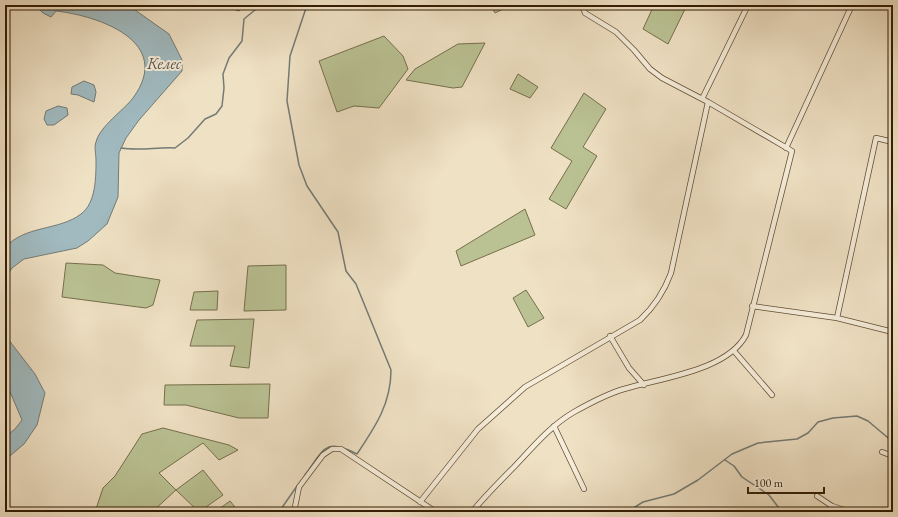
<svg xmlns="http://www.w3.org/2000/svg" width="898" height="517" viewBox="0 0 898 517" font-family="'EB Garamond',serif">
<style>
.green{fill:#bac294;stroke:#766f4c}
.water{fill:#a0bac0;stroke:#747b75}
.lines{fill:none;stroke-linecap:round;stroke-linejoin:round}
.stream{stroke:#747b75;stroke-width:1.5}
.street-casing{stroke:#614d35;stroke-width:6}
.street{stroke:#f5ecd9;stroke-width:4.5}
.labels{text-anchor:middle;stroke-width:4;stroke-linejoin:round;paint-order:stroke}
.water-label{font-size:16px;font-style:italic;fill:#585346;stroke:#f5ecd9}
</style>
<rect width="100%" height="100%" fill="#efe1c4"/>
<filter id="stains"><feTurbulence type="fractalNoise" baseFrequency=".005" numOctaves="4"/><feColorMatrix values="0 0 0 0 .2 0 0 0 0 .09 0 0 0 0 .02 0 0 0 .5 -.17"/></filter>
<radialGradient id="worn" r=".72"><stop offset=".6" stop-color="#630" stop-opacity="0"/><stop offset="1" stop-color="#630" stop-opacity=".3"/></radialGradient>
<!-- green -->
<path class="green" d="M220,5H244L239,11Z
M491,5H506L503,9L495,13Z
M654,5H687L668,44L643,29Z
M384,36L403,56L408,69L379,108L354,106L337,112L319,61Z
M485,43L462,87L453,88L406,80L415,69L458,44Z
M518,74L538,87L530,98L510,89Z
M584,93L606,109L583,147L597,156L566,209L549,199L572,161L551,148Z
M525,209L535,235L461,266L456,251Z
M66,263L103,265L115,273L160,280L153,305L146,308L62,297Z
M286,265V310L244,311L248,266Z
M526,290L544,318L528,327L513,298Z
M218,291L217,310H190L194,292Z
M254,319L249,368L230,366L235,346H190L197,320Z
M270,384L268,418H239L186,405H164L165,385Z
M163,428L229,445L238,450L219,460L203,443L159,473L176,490L203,470L223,495L199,512L176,490L152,512H95L103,488L115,476L142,434Z
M230,501L239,512H215Z"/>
<!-- water -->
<path class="water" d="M35,5H128L169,34L182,60V71L139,120L126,138L119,153L118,197L107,224L88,241L77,248L24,259L12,268L5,279V248C24,225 59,231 81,214C96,203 96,177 96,160C96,155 94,147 96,142C100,126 123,111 133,98C174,42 100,16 56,11L51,17L43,13Z
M84,81L94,85L96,92L94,102L78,95L71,94L72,87Z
M58,106L67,108L68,115L54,125H47L44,119L46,111Z
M5,332L8,339L35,374L45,393L37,425L24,444L5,460V437L15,429L22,420L5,380Z"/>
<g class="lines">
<!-- stream -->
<path class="stream" d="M273,5H280
M121,148C140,151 157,147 175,148L188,138L205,119L216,114L222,106L224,88L223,74L229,58L242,41L244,19L261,5
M725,460L734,466L742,477L769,495L782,512
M305,475C324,449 325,437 357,454C375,427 391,404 391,370L356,284L346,271L338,232L307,186L299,165L287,101L290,56L307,5
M281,512V509L297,486
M627,512L643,502L674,494L698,480L732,454L758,443L797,439L808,433L818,422L833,418L857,416L868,421L893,442"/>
<defs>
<path id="street" d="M702,99L748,5
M786,148L852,5
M752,306L837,318L893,332
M837,318L876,138L893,142
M610,336L629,368L644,385
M734,351L772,395
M554,426L584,489
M882,452L893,456
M817,496L832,506L850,512
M420,502L478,429L525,387L640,320C655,306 664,292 671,273L708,102
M709,510L711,512
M294,512L299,487L323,455L332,449H341L436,512
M472,512C485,496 499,482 514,467C533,447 550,426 574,412C590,403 607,394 624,389C660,378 727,371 746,335L792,151L708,102L662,78L650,69L634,50L616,32L585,13L582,5"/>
</defs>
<!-- street casing -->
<use href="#street" class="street-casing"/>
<!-- street -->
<use href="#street" class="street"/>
</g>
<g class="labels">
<!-- water labels -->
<g class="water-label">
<text x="164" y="69">Келес</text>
</g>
</g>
<!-- margin -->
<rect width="898" height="517" fill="none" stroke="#efe1c4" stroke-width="20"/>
<rect x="6" y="6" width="886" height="505" fill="none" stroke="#321c05" stroke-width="2"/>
<rect x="10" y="10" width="878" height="497" fill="none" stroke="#321c05"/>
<!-- scale -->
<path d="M748 487v6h76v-6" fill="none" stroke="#321c05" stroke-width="2"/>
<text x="754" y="487" font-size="12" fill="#321c05" stroke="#f5ecd9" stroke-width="3" paint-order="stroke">100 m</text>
<rect width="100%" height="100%" filter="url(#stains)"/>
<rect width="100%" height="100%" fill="url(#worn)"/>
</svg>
